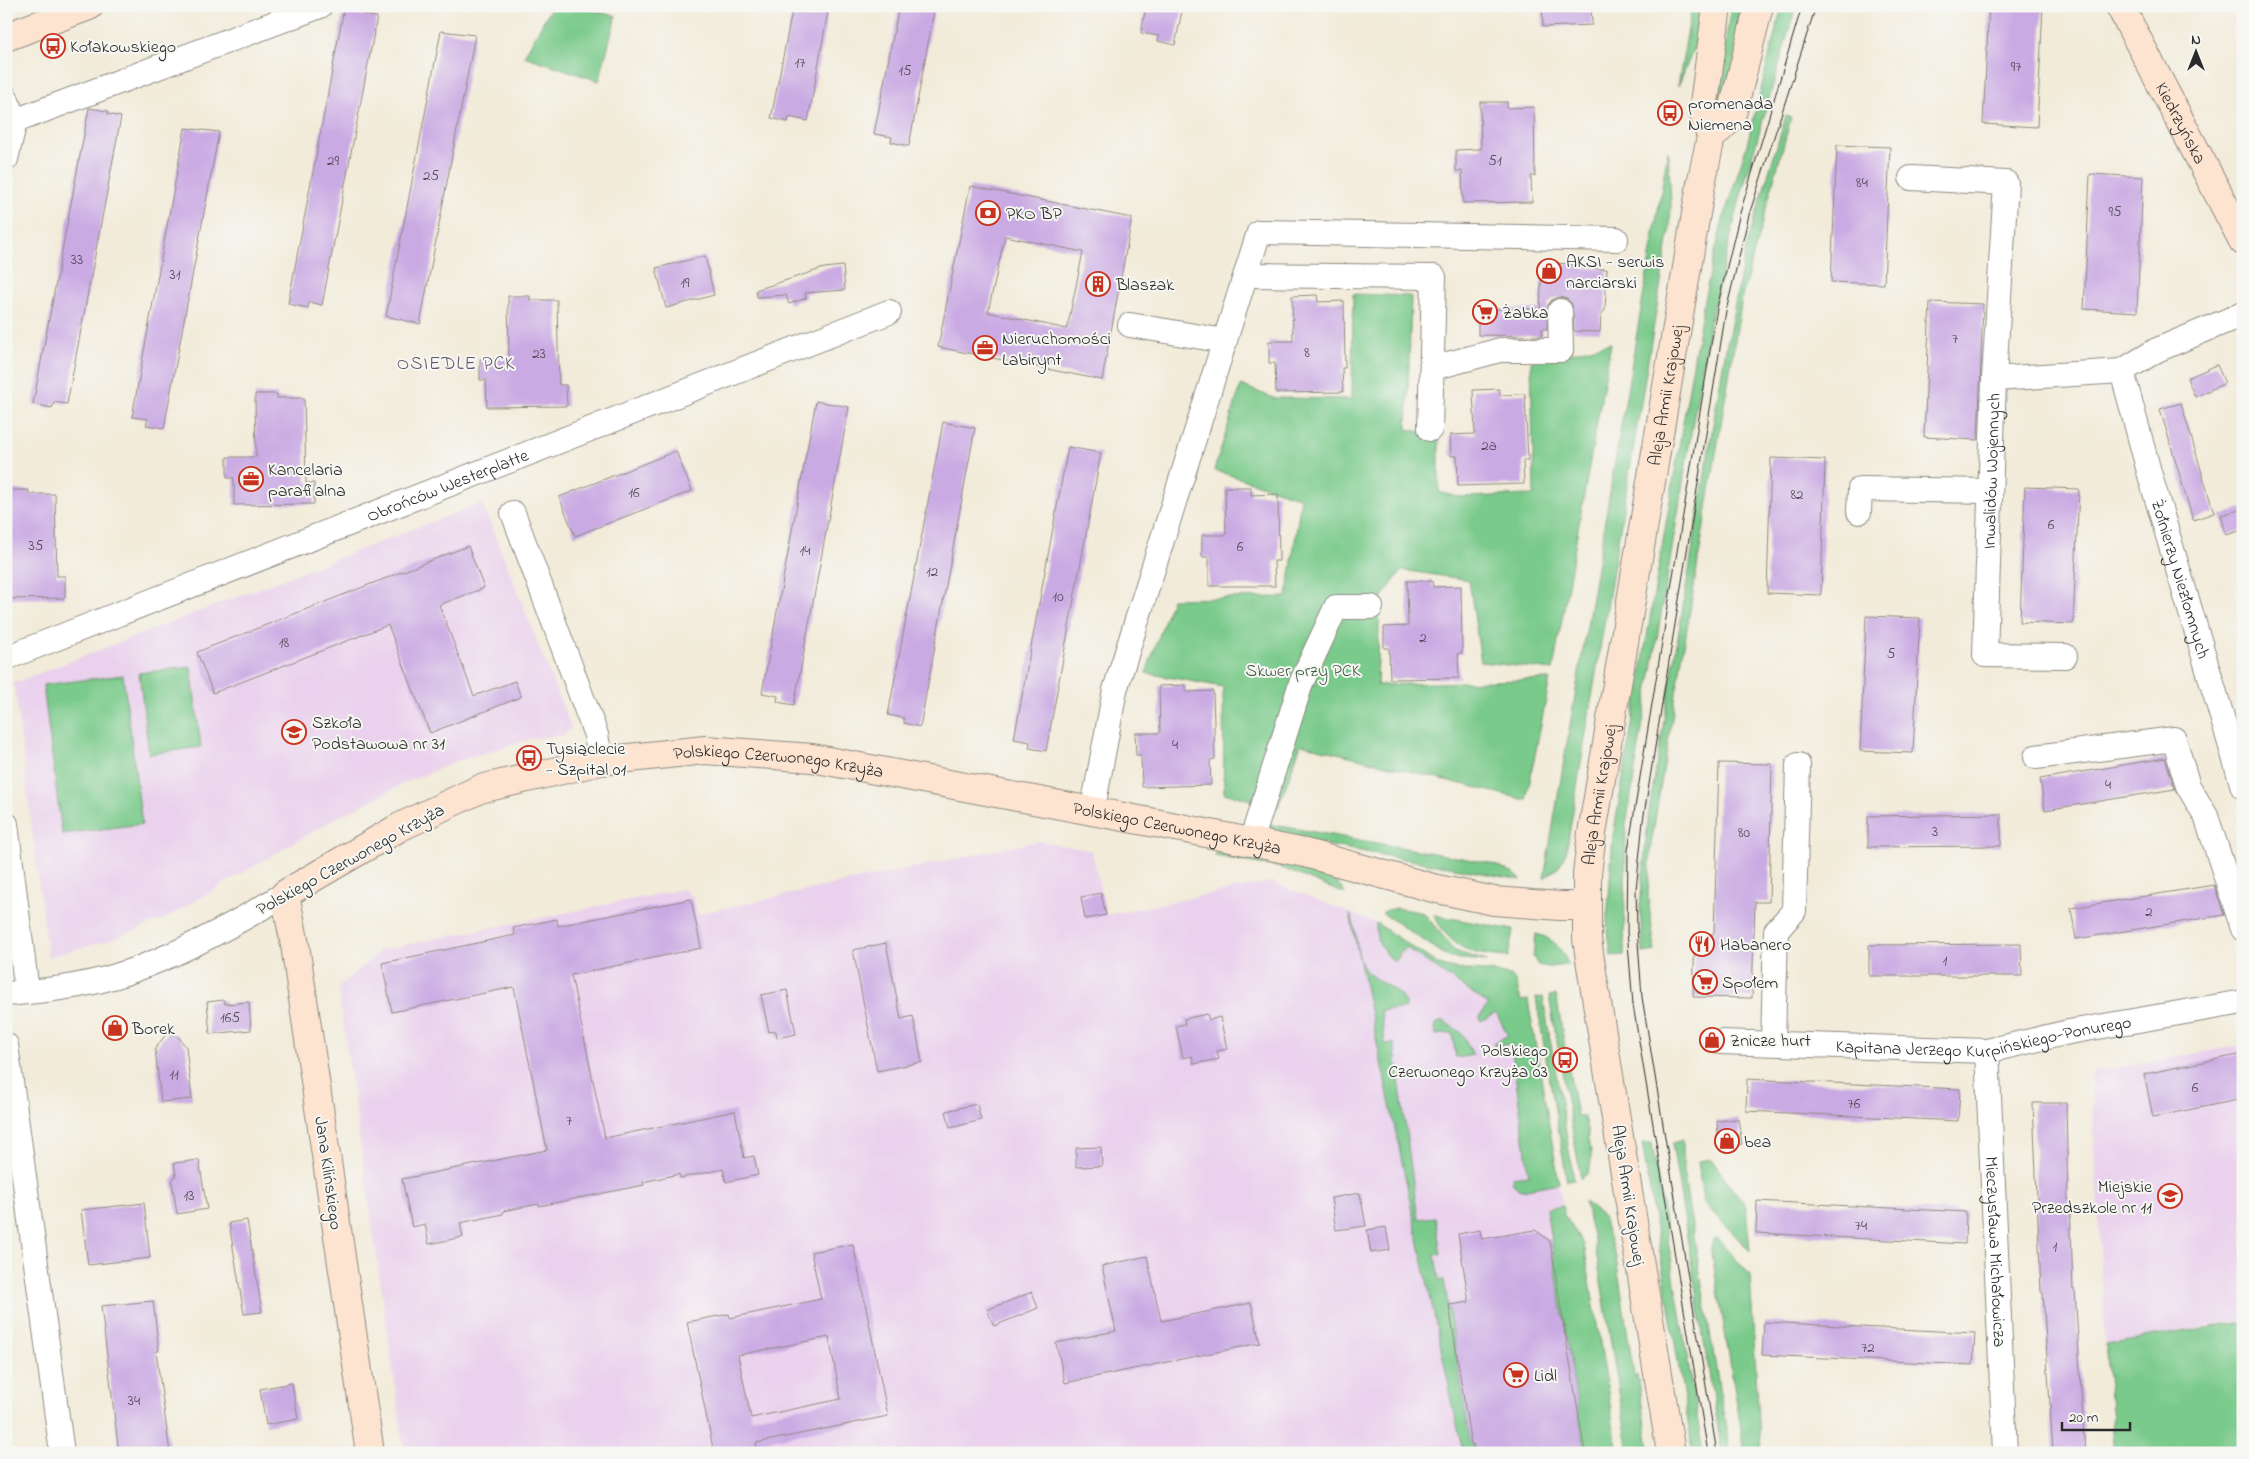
<svg xmlns="http://www.w3.org/2000/svg" width="2249" height="1459" viewBox="0 0 2249 1459" font-family="'Indie Flower',sans-serif">
<style>
.built{fill:#ead1ed}
.green{fill:#7aca8b;stroke:#527a5b}
.building{fill:#caaae3;fill-rule:evenodd}
.lines{fill:none;stroke-linecap:round;stroke-linejoin:round}
.street-casing{stroke:#8e8b82;stroke-width:26}
.secondary-casing{stroke:#8e8b82;stroke-width:30}
.street{stroke:#fff;stroke-width:24}
.secondary{stroke:#fde4d1;stroke-width:28}
.tram{stroke:#2b2b2b;stroke-width:1}
.labels{text-anchor:middle;stroke-width:4;stroke-linejoin:round;paint-order:stroke}
.number-label{font-size:15px;fill:#534b59}
.poi-label{font-size:18px;fill:#2b2b2b;stroke:#f6f6f2;text-anchor:start}
.street-label{font-size:18px;fill:#2b2b2b;stroke:#f6f6f2}
.park-label{font-size:18px;fill:#435b48;stroke:#f6f6f2}
.neighbourhood-label{font-size:19px;letter-spacing:1px;fill:#63576b;stroke:#f6f6f2}
</style>
<rect width="100%" height="100%" fill="#f6f6f2"/>
<filter id="ink" filterUnits="userSpaceOnUse"><feTurbulence type="fractalNoise" baseFrequency=".02" numOctaves="2"/><feDisplacementMap in="SourceGraphic" scale="10" xChannelSelector="R" yChannelSelector="G"/><feConvolveMatrix kernelMatrix="1 2 1 2 8 2 1 2 1" color-interpolation-filters="sRGB"/></filter>
<filter id="wash" filterUnits="userSpaceOnUse"><feTurbulence type="fractalNoise" baseFrequency=".0096" numOctaves="4" result="noise"/><feDisplacementMap in="SourceGraphic" scale="20" xChannelSelector="R" yChannelSelector="G"/><feGaussianBlur stdDeviation="1.12" result="paint"/><feColorMatrix in="noise" values="0 0 0 0 0 0 0 0 0 0 0 0 0 0 0 0 0 1.4 0 .05"/><feComposite in="paint" operator="in"/></filter>
<g filter="url(#wash)">
<rect width="100%" height="100%" fill="#f2ebd9"/>
<!-- built -->
<path class="built" d="M481,503L497,540L571,728L563,735L533,738L457,761L405,783L336,818L164,919L110,940L48,957L14,683Z
M1039,841L1092,851L1106,915L1271,882L1376,923L1439,965L1449,969L1503,973L1515,980L1521,1001L1528,1000L1564,1215L1578,1237L1587,1453H405L338,988L381,950L683,889L692,896L697,914Z
M2243,1045V1320L2105,1344L2091,1072Z"/>
<!-- green -->
<path class="green" d="M552,6H572L616,16L599,81L524,56Z
M1692,6H1706L1695,46L1678,86Z
M1731,6H1748L1722,116L1714,115Z
M1782,6H1796L1741,195L1710,320L1626,825L1624,955L1611,956L1607,922L1613,837L1704,299L1722,223L1746,148Z
M1786,116L1791,118L1743,292L1651,844L1648,897L1655,951L1643,953L1640,907L1648,817L1724,359L1746,248Z
M1668,151L1671,204L1670,228L1566,853L1558,868L1544,878Z
M1353,294L1411,296L1407,429L1439,436V492L1458,497L1534,495L1531,362L1611,343L1553,670L1481,662L1469,580L1402,570L1380,600L1377,685L1550,679L1526,800L1301,744L1278,807L1224,793L1223,687L1146,673L1172,599L1287,597L1301,498L1214,470L1241,385L1273,398L1352,399Z
M191,667L201,747L149,754L139,673Z
M123,675L142,824L62,834L43,685Z
M1269,824L1490,863L1514,873L1521,880L1277,836L1273,833Z
M1217,849C1248,854 1331,862 1345,894L1282,868L1215,856Z
M1397,908L1424,913L1455,951L1486,961L1450,958L1382,913L1387,910Z
M1350,914C1359,930 1353,958 1367,972C1380,985 1403,989 1406,1008L1381,1011L1385,1044L1394,1043L1418,1219L1435,1217L1441,1254L1435,1255L1439,1280H1444L1471,1444H1473L1474,1453H1463Z
M1434,915L1513,930L1508,957C1471,955 1451,949 1434,915Z
M1376,923L1439,965C1460,974 1501,966 1515,980L1521,1001L1528,1000L1559,1183L1521,1190L1513,1184L1512,1177L1529,1175L1511,1044L1494,1046L1493,1043L1508,1035L1496,1013L1481,1021L1479,1018L1488,1004L1405,947L1395,962C1381,951 1375,941 1376,923Z
M1536,934C1554,938 1562,949 1568,965L1549,967L1538,965L1533,957Z
M1556,995L1565,1047L1558,1048L1549,996Z
M1543,997L1574,1180L1567,1181L1536,998Z
M1443,1021L1462,1033L1473,1055L1456,1058L1452,1033L1436,1035L1435,1027L1437,1023Z
M1569,1070L1577,1116H1584C1587,1134 1600,1168 1581,1179L1562,1071Z
M1683,1140V1171L1730,1453H1722L1672,1143Z
M1642,1143H1652L1703,1453H1693Z
M1711,1159L1746,1206L1750,1251L1703,1202L1698,1161Z
M1584,1201L1602,1216L1616,1257L1634,1376L1635,1377L1637,1375L1650,1453H1629L1594,1239Z
M1563,1206L1564,1215L1584,1245L1618,1453H1585L1546,1209Z
M1717,1238L1750,1275L1761,1453H1745L1711,1248L1713,1239Z
M2243,1322V1453H2115L2105,1344Z"/>
<g id="blocks">
<!-- building -->
<path class="building" d="M793,6H829L808,121L789,117L788,122L771,118Z
M899,6H935L909,146L891,142L892,137L874,134Z
M1146,6H1183L1175,45L1158,41L1159,36L1141,33Z
M1542,6H1591L1592,25L1543,27Z
M1989,6H2043L2037,127L1983,124Z
M344,8L364,12L363,15L377,17L322,305L309,302L308,308L288,304Z
M441,31L475,35L420,324L386,316Z
M1480,102H1507V108L1534,107L1535,176H1531L1532,202L1463,203L1462,171H1456V150L1481,149Z
M89,108L108,111V114L121,117L67,404L54,402L52,408L33,404Z
M185,128L219,132L164,428L146,425L148,419L132,417Z
M1837,145L1890,147L1884,284L1831,282Z
M2090,174L2143,177L2137,312L2084,309Z
M970,186L1132,218L1102,380L938,347ZM1005,236L1083,252L1067,329L988,312Z
M705,256L714,295L666,308L656,268Z
M1542,263L1581,264V268L1607,269L1605,310L1601,315L1600,332L1574,331L1572,304L1567,299L1559,297L1552,300L1548,305L1547,329H1542V336L1478,335V309H1540Z
M843,266L845,290L805,293L806,298L789,304L786,295L757,297L756,290L824,268Z
M1317,295L1318,302L1344,301L1345,368H1342L1343,392L1276,393L1275,363H1269V341H1293L1292,296Z
M508,296H530V300H557L559,385H566L567,406L487,407L486,380H480V359H509Z
M1930,302L1983,304L1978,440L1924,437Z
M2217,365L2225,383L2195,397L2187,378Z
M1499,389L1500,395L1525,394L1528,460H1523L1524,484L1458,486L1457,456H1451L1450,435L1475,434L1473,390Z
M255,394H277V398H304L306,483H314V504L234,505V478H227V457H256Z
M816,401L849,407L794,705L777,702L778,696L762,693Z
M2181,403L2214,513L2193,520L2160,409Z
M943,422L975,428L920,727L904,723V718L888,715Z
M1068,447L1101,453L1046,751L1029,748L1030,742L1014,739Z
M676,451L692,491L575,536L559,497Z
M1771,458L1825,460L1821,595L1767,593Z
M1225,487H1251V495L1278,494L1279,561H1274L1275,586H1209V557H1202V535H1226Z
M2025,487L2079,489L2073,624L2020,622Z
M6,490H29V494H55L57,576H65V598L6,599Z
M2243,509V530L2226,535L2221,515Z
M468,546L484,588L439,605L474,696L515,681L521,697L430,733L388,625L213,693L197,652Z
M1407,581H1432L1433,587L1461,586L1462,653H1458L1459,678L1390,679L1389,648H1384V627L1408,626Z
M1866,616L1920,618L1913,753L1860,751Z
M1186,685V692L1213,691L1215,759L1210,760L1211,785L1142,787L1141,755H1136L1135,733H1160L1159,686Z
M2165,758L2175,789L2045,810L2040,779Z
M1719,763L1772,764L1769,902H1755L1752,998L1693,997L1695,934H1714Z
M2001,814V846L1868,847V816Z
M2214,885L2224,915L2076,939L2071,908Z
M1101,893L1106,915L1085,919L1081,897Z
M691,899L701,948L571,975L605,1138L735,1111L744,1158L754,1156L758,1175L726,1182L723,1169L680,1178L679,1174L643,1182L644,1185L539,1206V1204L503,1211V1214L460,1223L463,1237L429,1244L425,1224L412,1227L402,1179L547,1150L514,987L392,1012L382,963L515,935L513,928L557,919L558,926Z
M886,943L901,1019L913,1016L922,1062L877,1071L853,950Z
M2021,944L2022,976H1869V945Z
M787,990L796,1034L777,1038L776,1031L769,1032L761,995Z
M224,1000L225,1004L249,1002L251,1030L210,1034L207,1002Z
M1207,1014L1209,1020L1220,1017L1227,1049L1217,1051L1219,1059L1194,1064L1192,1056L1183,1058L1176,1026L1185,1024L1184,1019Z
M167,1033L177,1035L186,1047L192,1099L161,1102L155,1049Z
M2243,1054V1099L2153,1117L2144,1074Z
M1747,1079L1960,1089L1958,1121L1746,1111Z
M2033,1103H2066L2068,1200H2070L2073,1290H2075L2085,1453H2053L2043,1293L2041,1292Z
M977,1104L981,1120L950,1128L946,1111Z
M1738,1119L1742,1144L1719,1148L1717,1121Z
M1101,1147L1102,1166L1076,1167V1148Z
M199,1160L207,1209L177,1214L172,1181L176,1175L174,1163Z
M1360,1193L1366,1226L1336,1230L1331,1198Z
M1757,1201L1966,1212L1965,1244L1756,1233Z
M144,1203L150,1258L88,1265L81,1210Z
M247,1220L262,1312L244,1314L229,1223Z
M1386,1227L1390,1250L1371,1253L1367,1230Z
M1480,1230L1482,1239L1535,1230L1550,1241L1585,1453H1474L1473,1444L1471,1445L1449,1305L1469,1302L1458,1234Z
M853,1244L888,1416L756,1443L758,1453H714L687,1322L729,1314L730,1318L821,1299L811,1252ZM829,1337L841,1399L751,1418L738,1355Z
M1147,1256L1161,1321L1251,1303L1260,1343L1065,1383L1056,1343L1116,1331L1102,1266Z
M1032,1292L1038,1308L994,1326L987,1310Z
M153,1301L159,1351H156L170,1453H119L101,1306Z
M1764,1322L1975,1333L1973,1365L1762,1355Z
M292,1383L298,1419L266,1425L260,1389Z"/>
</g>
</g>
<g filter="url(#ink)">
<use href="#blocks" fill-opacity="0" stroke="#8e8b82" stroke-width="1"/>
<g class="lines">
<defs>
<g id="street">
<path d="M6,98L15,121L320,6"/>
<path d="M6,159L15,121"/>
<path d="M1911,178L2006,183L1994,379"/>
<path d="M1246,275L1434,277L1430,429"/>
<path d="M1130,325L1225,341"/>
<path d="M1433,368L1500,350H1561L1560,311"/>
<path id="s1" d="M2122,371L2151,479L2243,787"/>
<path d="M1859,512L1860,489L1990,491"/>
<path d="M513,513L596,735L601,761"/>
<path id="s2" d="M2065,656L1985,655L1994,379L2122,371L2157,350L2243,314"/>
<path id="s3" d="M6,658L889,312"/>
<path d="M2036,757L2174,739L2188,786L2206,816L2243,929"/>
<path d="M1092,813L1115,690L1259,232L1616,239"/>
<path d="M6,824L27,992"/>
<path d="M1251,842L1301,683L1336,607H1371"/>
<path d="M6,994C43,991 80,987 116,976C174,958 233,925 285,894"/>
<path id="s4" d="M1721,1042L1987,1051L2069,1032L2243,1002"/>
<path d="M1773,1043L1776,931L1794,911L1798,765"/>
<path d="M6,1045L62,1453"/>
<path id="s5" d="M1987,1051L2005,1453"/>
</g>
<g id="secondary">
<path id="s6" d="M2120,6L2243,241"/>
<path d="M6,37L89,6"/>
<path d="M1711,137L1731,118L1759,6"/>
<path id="s7" d="M370,1453L295,945L285,894L400,827L480,789L601,761L705,750L812,758L1171,826L1305,853L1433,888L1494,901L1560,906H1587"/>
<path id="s8" d="M1671,1453L1591,966L1587,939V874L1592,833L1701,184L1711,137L1703,111L1717,6"/>
</g>
</defs>
<!-- street casing -->
<use href="#street" class="street-casing"/>
<!-- secondary casing -->
<use href="#secondary" class="secondary-casing"/>
<!-- street -->
<use href="#street" class="street"/>
<!-- secondary -->
<use href="#secondary" class="secondary"/>
<!-- tram -->
<path class="tram" d="M1708,1453L1633,1005L1627,931L1628,850L1717,308L1740,213L1802,6
M1717,1453L1642,997L1637,928L1636,890L1643,821L1726,311L1749,215L1816,6"/>
</g>
</g>
<!-- icons -->
<defs>
<symbol id="bus-ring" viewBox="-11 -11 22 22"><circle r="9.5" fill="#f6f6f2" stroke="#c8321e" stroke-width="1.5"/><path d="M-5-6H5V4H4V6H2V4H-2V6H-4V4H-5ZM-3.5-4V0h7V-4ZM-3.5 1.2v1.5H-2V1.2ZM2 1.2v1.5H3.5V1.2Z" fill="#c8321e"/></symbol>
<symbol id="bank-ring" viewBox="-11 -11 22 22"><circle r="9.5" fill="#f6f6f2" stroke="#c8321e" stroke-width="1.5"/><path d="M-6-4H6V4H-6ZM0-2.3a2.3 2.3 0 1 0 0 4.6a2.3 2.3 0 1 0 0-4.6Z" fill="#c8321e"/></symbol>
<symbol id="shop-ring" viewBox="-11 -11 22 22"><circle r="9.5" fill="#f6f6f2" stroke="#c8321e" stroke-width="1.5"/><path d="M-5-2.5h2.3a2.7 3.5 0 0 1 5.4 0H5L5.5 6h-11ZM-1.5-2.5h3a1.5 2.3 0 0 0-3 0Z" fill="#c8321e"/></symbol>
<symbol id="building-ring" viewBox="-11 -11 22 22"><circle r="9.5" fill="#f6f6f2" stroke="#c8321e" stroke-width="1.5"/><path d="M-4-6H4V6H1V3H-1V6H-4ZM-2.5-4.3h1.7v1.8h-1.7ZM.8-4.3h1.7v1.8H.8ZM-2.5-1h1.7V.8h-1.7ZM.8-1h1.7V.8H.8Z" fill="#c8321e"/></symbol>
<symbol id="supermarket-ring" viewBox="-11 -11 22 22"><circle r="9.5" fill="#f6f6f2" stroke="#c8321e" stroke-width="1.5"/><path d="M-6-5.5h2.5l.6 2H6L4.5 2H-2.5L-4.4-4H-6ZM-1.5 3.2a1.3 1.3 0 1 0 .1 0ZM3 3.2a1.3 1.3 0 1 0 .1 0Z" fill="#c8321e"/></symbol>
<symbol id="office-ring" viewBox="-11 -11 22 22"><circle r="9.5" fill="#f6f6f2" stroke="#c8321e" stroke-width="1.5"/><path d="M-6-3h4V-5.5h4V-3h4V5H-6ZM-1-4.5V-3h2v-1.5ZM-6 0V1H6V0Z" fill="#c8321e"/></symbol>
<symbol id="school-ring" viewBox="-11 -11 22 22"><circle r="9.5" fill="#f6f6f2" stroke="#c8321e" stroke-width="1.5"/><path d="M0-5L7-2L0 1L-7-2ZM-4 1L0 2.5L4 1V4Q0 6-4 4Z" fill="#c8321e"/></symbol>
<symbol id="restaurant-ring" viewBox="-11 -11 22 22"><circle r="9.5" fill="#f6f6f2" stroke="#c8321e" stroke-width="1.5"/><path d="M-5-6h1v4h1v-4h1v4h1v-4h1v5L-1.5 .5V6h-2V.5L-5-1ZM5-6V6H3V1.5H1.5Q1.5-4 5-6Z" fill="#c8321e"/></symbol>
</defs>
<g fill-rule="evenodd">
<use href="#bus-ring" x="39" y="32" width="28" height="28"/>
<use href="#bus-ring" x="1656" y="99" width="28" height="28"/>
<use href="#bank-ring" x="974" y="199" width="28" height="28"/>
<use href="#shop-ring" x="1535" y="257" width="28" height="28"/>
<use href="#building-ring" x="1084" y="270" width="28" height="28"/>
<use href="#supermarket-ring" x="1471" y="298" width="28" height="28"/>
<use href="#office-ring" x="971" y="334" width="28" height="28"/>
<use href="#office-ring" x="237" y="465" width="28" height="28"/>
<use href="#school-ring" x="280" y="718" width="28" height="28"/>
<use href="#bus-ring" x="515" y="744" width="28" height="28"/>
<use href="#restaurant-ring" x="1688" y="930" width="28" height="28"/>
<use href="#supermarket-ring" x="1691" y="968" width="28" height="28"/>
<use href="#shop-ring" x="101" y="1014" width="28" height="28"/>
<use href="#shop-ring" x="1698" y="1026" width="28" height="28"/>
<use href="#bus-ring" x="1551" y="1046" width="28" height="28"/>
<use href="#shop-ring" x="1713" y="1127" width="28" height="28"/>
<use href="#school-ring" x="2156" y="1182" width="28" height="28"/>
<use href="#supermarket-ring" x="1502" y="1361" width="28" height="28"/>
</g>
<g class="labels">
<!-- number labels -->
<g class="number-label">
<text x="800" y="67">17</text>
<text x="2016" y="71">97</text>
<text x="905" y="75">15</text>
<text x="333" y="165">29</text>
<text x="1495" y="165">51</text>
<text x="431" y="180">25</text>
<text x="1862" y="187">84</text>
<text x="2115" y="216">95</text>
<text x="77" y="264">33</text>
<text x="175" y="279">31</text>
<text x="685" y="287">19</text>
<text x="1955" y="343">7</text>
<text x="1307" y="357">8</text>
<text x="539" y="358">23</text>
<text x="1489" y="450">2a</text>
<text x="634" y="497">16</text>
<text x="1797" y="499">82</text>
<text x="2051" y="529">6</text>
<text x="36" y="550">35</text>
<text x="1240" y="551">6</text>
<text x="805" y="555">14</text>
<text x="932" y="576">12</text>
<text x="1058" y="601">10</text>
<text x="1423" y="642">2</text>
<text x="284" y="647">18</text>
<text x="1891" y="658">5</text>
<text x="1175" y="749">4</text>
<text x="2108" y="789">4</text>
<text x="1935" y="836">3</text>
<text x="1744" y="837">80</text>
<text x="2149" y="916">2</text>
<text x="1945" y="965">1</text>
<text x="230" y="1022">165</text>
<text x="174" y="1079">11</text>
<text x="2195" y="1092">6</text>
<text x="1854" y="1108">76</text>
<text x="569" y="1125">7</text>
<text x="189" y="1200">13</text>
<text x="1861" y="1230">74</text>
<text x="2055" y="1251">1</text>
<text x="1868" y="1352">72</text>
<text x="134" y="1405">34</text>
</g>
<!-- poi labels -->
<g class="poi-label">
<text x="70" y="52">Kołakowskiego</text>
<text x="1688" y="109">promenada<tspan x="1688" dy="21">Niemena</tspan></text>
<text x="1006" y="219">PKO BP</text>
<text x="1566" y="267">AKSI - serwis<tspan x="1566" dy="21">narciarski</tspan></text>
<text x="1116" y="290">Blaszak</text>
<text x="1502" y="318">Żabka</text>
<text x="1002" y="344">Nieruchomości<tspan x="1002" dy="21">Labirynt</tspan></text>
<text x="268" y="475">Kancelaria<tspan x="268" dy="21">parafialna</tspan></text>
<text x="312" y="728">Szkoła<tspan x="312" dy="21">Podstawowa nr 31</tspan></text>
<text x="546" y="754">Tysiąclecie<tspan x="546" dy="21">- Szpital 01</tspan></text>
<text x="1720" y="950">Habanero</text>
<text x="1722" y="988">Społem</text>
<text x="132" y="1034">Borek</text>
<text x="1730" y="1046">Znicze hurt</text>
<text x="1548" y="1056" text-anchor="end">Polskiego<tspan x="1548" dy="21">Czerwonego Krzyża 03</tspan></text>
<text x="1744" y="1147">bea</text>
<text x="2152" y="1192" text-anchor="end">Miejskie<tspan x="2152" dy="21">Przedszkole nr 11</tspan></text>
<text x="1534" y="1381">Lidl</text>
</g>
<!-- street labels -->
<g class="street-label">
<text dy="6" stroke="none"><textPath href="#s6" startOffset="132">Kiedrzyńska</textPath></text>
<text dy="6" stroke="none"><textPath href="#s8" startOffset="1071">Aleja Armii Krajowej</textPath></text>
<text dy="6" stroke="none"><textPath href="#s2" startOffset="264">Inwalidów Wojennych</textPath></text>
<text dy="6" stroke="none"><textPath href="#s3" startOffset="474">Obrońców Westerplatte</textPath></text>
<text dy="6" stroke="none"><textPath href="#s1" startOffset="216">Żołnierzy Niezłomnych</textPath></text>
<text dy="6" stroke="none"><textPath href="#s7" startOffset="1090">Polskiego Czerwonego Krzyża</textPath></text>
<text dy="6" stroke="none"><textPath href="#s8" startOffset="666">Aleja Armii Krajowej</textPath></text>
<text dy="6" stroke="none"><textPath href="#s7" startOffset="1495">Polskiego Czerwonego Krzyża</textPath></text>
<text transform="translate(350 859) rotate(-29)" y="6">Polskiego Czerwonego Krzyża</text>
<text dy="6" stroke="none"><textPath href="#s4" startOffset="264">Kapitana Jerzego Kurpińskiego-Ponurego</textPath></text>
<text transform="translate(329 1173) rotate(82)" y="6">Jana Kilińskiego</text>
<text transform="translate(1629 1195) rotate(81)" y="6">Aleja Armii Krajowej</text>
<text dy="6" stroke="none"><textPath href="#s5" startOffset="201">Mieczysława Michałowicza</textPath></text>
</g>
<!-- park labels -->
<g class="park-label">
<text x="1303" y="676">Skwer przy PCK</text>
</g>
<!-- neighbourhood labels -->
<g class="neighbourhood-label">
<text x="456" y="369">OSIEDLE PCK</text>
</g>
</g>
<!-- margin -->
<rect width="2249" height="1459" fill="none" stroke="#f6f6f2" stroke-width="25"/>
<!-- north arrow -->
<g transform="translate(2196 52)" stroke="#f6f6f2" stroke-width="4" paint-order="stroke">
<path d="M0-4L9 19L0 12L-9 19Z" fill="#2b2b2b"/>
<text y="-8" font-size="14" font-weight="bold" text-anchor="middle" fill="#2b2b2b">N</text>
</g>
<!-- scale -->
<path d="M2062 1422v8h68v-8" fill="none" stroke="#2b2b2b" stroke-width="2.5"/>
<text x="2069" y="1422" font-size="15" fill="#2b2b2b" stroke="#f6f6f2" stroke-width="4" paint-order="stroke">20 m</text>
</svg>
